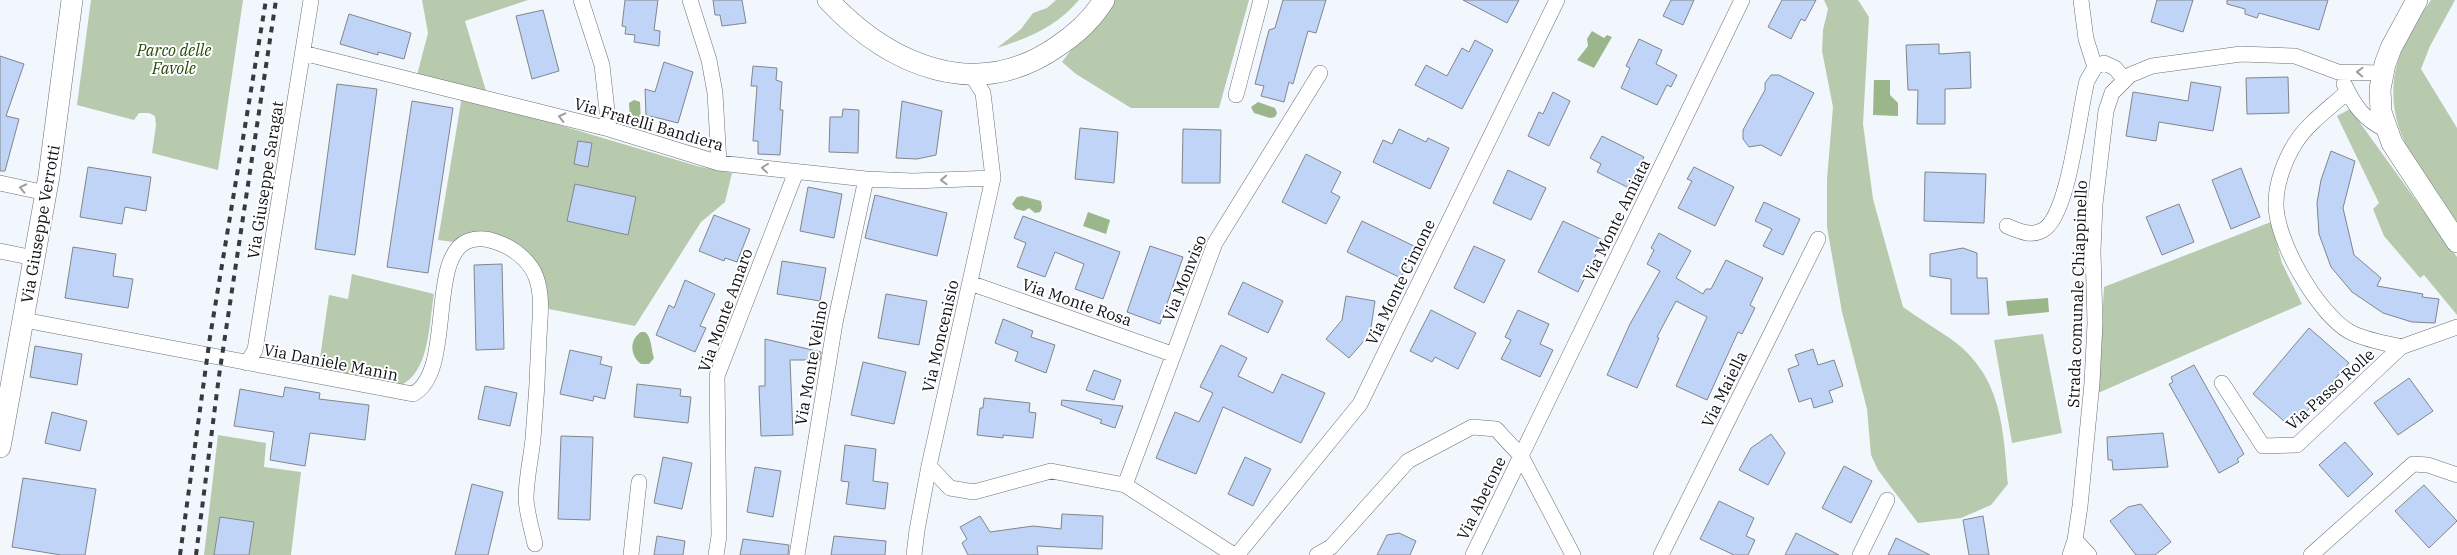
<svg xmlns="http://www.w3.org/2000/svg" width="2457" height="555" viewBox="0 0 2457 555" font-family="'IBM Plex Serif',serif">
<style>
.green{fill:#b8caad}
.water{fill:#9bb68b}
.building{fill:#bfd4f7;stroke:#82868c}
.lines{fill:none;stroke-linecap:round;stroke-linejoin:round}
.street-casing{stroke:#6c7076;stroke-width:16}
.secondary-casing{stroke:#6c7076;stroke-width:22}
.street{stroke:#fff;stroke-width:15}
.secondary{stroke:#fff;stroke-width:21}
.rail{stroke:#383b3d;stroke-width:4;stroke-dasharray:6 6;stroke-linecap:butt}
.oneway{stroke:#9e9fa0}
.labels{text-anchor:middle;stroke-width:4;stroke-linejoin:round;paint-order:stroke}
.park-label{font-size:16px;font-style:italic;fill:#284909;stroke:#fff}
.street-label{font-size:16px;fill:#0d0f11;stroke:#fff}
</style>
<rect width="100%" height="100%" fill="#f2f6fd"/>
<!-- green -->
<path class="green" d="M91,0H243L218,170L152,153L156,125L155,116L149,113H139L134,120L77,105Z
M422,0H528L465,21L486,91L417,75L428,33Z
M1056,0H1079C1057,26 1029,38 997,48L1021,29L1033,13L1047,8Z
M1109,0H1249L1219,108H1131L1076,74L1062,62Z
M1824,0H1858L1869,17L1863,124L1873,199L1903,307C1918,318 1935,328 1951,339C2002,376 2003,427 2008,484L1991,505L1961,518L1918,523L1878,470L1871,455L1867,409L1842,312L1827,227V179L1833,107L1822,51L1823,30L1828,9Z
M2431,0H2455L2430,46L2421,69L2457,128V224C2413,161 2368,111 2410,32C2416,21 2424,11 2431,0Z
M462,96L697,166L732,173L725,202L701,222L635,326L549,309L545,288L517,244L491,232H475L454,242L438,240Z
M2350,109L2457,257V315L2424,275L2420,278L2384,236L2373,209L2379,203L2337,116Z
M2271,222L2282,263L2302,304L2098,393L2104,287Z
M352,274L434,294C429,322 430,376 398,386L318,372L329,295L348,299Z
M2043,334L2062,433L2012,443L1994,340Z
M218,435L266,443L264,467L301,472L291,555H204Z"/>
<!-- water -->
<path class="water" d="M1592,31L1604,38L1607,35L1612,37L1594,68L1577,60L1588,46L1587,39Z
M1874,80H1890V95L1898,103V116L1873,115Z
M634,100L640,102L641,122H630L629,103Z
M1258,102L1275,108L1277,113L1275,117L1270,118L1254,113L1251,107Z
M1022,196L1041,201L1042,208L1040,212L1035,213L1029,208L1024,211L1016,209L1012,204L1017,197Z
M1088,212L1110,220L1106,234L1083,226Z
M2048,298L2049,312L2008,316L2006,301Z
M641,332H645C652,337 651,350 654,358L649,364H641C630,356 629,340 641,332Z"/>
<!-- building -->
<path class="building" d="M625,0H658L654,30L660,31L659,46L634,42L635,35L625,34L626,27L622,26Z
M713,0H742L746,23L722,26L720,15H715Z
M1283,0H1326L1316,33L1308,31L1293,84L1289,82L1284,102L1261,96L1264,86L1255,84L1269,30L1275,28Z
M1463,0H1519L1507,23Z
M1671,0H1694L1683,25L1663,16Z
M1782,0H1816L1805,21L1801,19L1791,39L1768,27Z
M2157,0H2193L2183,32L2151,22Z
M2227,0H2328L2319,30L2259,13L2257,18L2245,14V9L2227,4Z
M543,10L559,71L532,79L516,16Z
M349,14L411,33L404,59L378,52V55L340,44Z
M1639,39L1662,50L1656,64L1677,75L1671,87L1667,85L1657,105L1621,88L1630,68L1626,66Z
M1475,40L1493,50L1462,109L1415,85L1426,65L1447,76L1462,48L1469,52Z
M1939,44V54L1970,52L1971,88L1945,89V124H1917L1918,90H1908L1906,45Z
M0,56L24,64L6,116L19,119L5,171H0Z
M664,62L693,72L678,123L646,115L645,89L655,92Z
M753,66L777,68L776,80L782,82L780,110H783L780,155L758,154V141H753L757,86H751Z
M1771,75H1779L1814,93L1781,156L1761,145L1749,147L1743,139V130L1765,90V83Z
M2288,77L2289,113L2247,114L2246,78Z
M2191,82L2221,87L2213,131L2159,122L2156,141L2126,136L2133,92L2188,101Z
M337,84L377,89L355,255L315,249Z
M1553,92L1570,101L1549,146L1528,136L1539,112L1543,114Z
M412,101L453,108L428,273L387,267Z
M902,101L942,111L936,155L917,159L896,158Z
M843,109L859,110L858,153L829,152L830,117H842Z
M1080,128L1118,132L1114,183L1075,179Z
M1183,129L1221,130L1220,183H1182Z
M1399,129L1426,142L1428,138L1449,148L1430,189L1373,162L1383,140L1392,144Z
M1602,136L1644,157L1629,188L1597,172L1601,164L1590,158Z
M578,141L592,143L588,167L574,164Z
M2331,151L2355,161L2343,208L2354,255L2381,278L2377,286L2423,294L2422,297L2439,299L2435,323L2412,322L2383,313L2352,292L2331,267L2319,234L2317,203L2321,180Z
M1306,154L1341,172L1331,192L1340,197L1326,224L1282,202Z
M88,167L151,177L146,211L125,207L122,224L80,217Z
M1694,167L1734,187L1715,226L1678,208L1692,181L1687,179Z
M2241,168L2260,217L2231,229L2212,180Z
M1508,170L1546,188L1531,220L1493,203Z
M1925,172L1986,174L1984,223L1924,221Z
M575,184L636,197L628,235L567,221Z
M808,187L842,194L834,238L800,231Z
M875,195L947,213L937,256L865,238Z
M1764,202L1800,219L1783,255L1763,246L1772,229L1755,221Z
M2179,204L2194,242L2162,255L2146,217Z
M714,215L750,229L737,262L725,258L724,261L699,251Z
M1023,216L1120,252L1103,299L1075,289L1084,264L1055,252L1045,277L1017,267L1026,243L1014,238Z
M1362,221L1416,247L1401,278L1347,252Z
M1563,221L1603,240L1578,292L1538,272Z
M1659,233L1691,251L1676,278L1703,294L1706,289H1711L1726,260L1763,278L1750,305L1755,308L1742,334L1738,332L1707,400L1676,386L1707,317L1676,301L1657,337L1659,338L1637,388L1607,375L1630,324L1660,271L1647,264L1654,250L1651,248Z
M1150,246L1183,257L1160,324L1127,312Z
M1474,246L1505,260L1484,303L1454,288Z
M73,247L116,254L113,276L133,279L128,308L65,298Z
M1963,248L1977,253V278H1987L1989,314H1951V279L1930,276V254Z
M782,261L826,268L820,301L777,294Z
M502,264L504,349L476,350L474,265Z
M685,280L715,294L700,326L706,328L695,352L656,335L669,305L674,308Z
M1243,282L1283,301L1268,333L1228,314Z
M886,294L927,301L919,345L878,338Z
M1346,296L1375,301L1370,334L1349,358L1326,339L1342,320Z
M1431,310L1476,333L1458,369L1435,357L1432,362L1410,351Z
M1518,310L1549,324L1540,344L1553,350L1540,377L1501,359L1511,340L1505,337Z
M1003,319L1033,331L1031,337L1055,345L1046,373L1015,361L1018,352L995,343Z
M2309,328L2349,363L2292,428L2253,394Z
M765,339L821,352L820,360H790L793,435L761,436L759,386H765Z
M1221,345L1247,358L1238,376L1273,393L1282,374L1325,393L1301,443L1223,407L1196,474L1156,458L1175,412L1199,422L1213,393L1200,387Z
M35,346L82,354L77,385L30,377Z
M1813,349L1818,365L1834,360L1843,386L1829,391L1833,402L1814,408L1811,398L1799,402L1788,369L1799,365L1795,355Z
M570,350L602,357L600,364L612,367L605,399L594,396L593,401L560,394Z
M863,362L906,372L894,424L851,415Z
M2194,365L2244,454L2237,459L2239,462L2219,473L2169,384L2173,382L2171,377Z
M1094,370L1121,380L1114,400L1086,390Z
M2409,378L2433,411L2398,435L2374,403Z
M637,384L681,389L680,396L691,397L688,423L634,417Z
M485,386L517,393L510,426L478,419Z
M285,387L320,393L319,399L369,405L365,440L310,433L305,466L270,460L274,432L234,426L240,389L283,397Z
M984,398L1030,403L1029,412L1036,413L1033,438L1003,435V438L977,435L980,408H983Z
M1062,400L1123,406L1115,428L1100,423L1102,420L1061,405Z
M52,412L87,421L80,451L45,443Z
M2163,433L2168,467L2113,470L2112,460H2108L2107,437Z
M1771,434L1785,453L1768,485L1739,470L1751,448Z
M561,436L593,437L590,520L558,519Z
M2345,442L2373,474L2348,497L2319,465Z
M845,445L876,449L873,481L888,483L885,509L846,504L849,482L841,481Z
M663,457L692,463L682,509L654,503Z
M1245,457L1271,469L1253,506L1228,494Z
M1844,466L1872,481L1851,523L1822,508Z
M755,467L781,471L773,517L747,512Z
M23,478L96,489L85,555H61L12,547Z
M472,484L503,492L488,555H455Z
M2424,485L2457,521L2429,548L2395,511Z
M1719,501L1754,518L1746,536L1755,540L1748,555H1734L1700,539Z
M2141,504L2171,542L2155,555H2136L2110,521L2128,507Z
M1062,514L1103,516L1102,549L1037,546L1038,555H968L962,543L967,539L960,527L980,516L990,532L1033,526L1061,529Z
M1983,516L1989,555H1969L1963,520Z
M220,517L254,522L249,555H214Z
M1399,533L1416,541L1410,555H1377L1387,535Z
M1796,533L1839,555H1785Z
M657,536L685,541L683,555H654Z
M834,536L886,541L885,555H831Z
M1896,538L1930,555H1888Z
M743,539L789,545L788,555H740Z"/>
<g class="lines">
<defs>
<path id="street" d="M581,0L602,65L609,129
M690,0L709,60L715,93L719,163
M2081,0L2086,39L2095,67
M303,53L609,129L719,163L866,179L913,181L993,178
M2344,84C2354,105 2364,120 2385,129
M2347,92C2331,107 2308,123 2296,142C2285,159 2276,183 2276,203C2275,240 2318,314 2350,332C2365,340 2386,343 2401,347
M1236,95L1261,0
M0,183L46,193
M2007,226C2019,231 2031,237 2043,230C2069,216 2079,111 2087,81L2095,67L2104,63L2115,68L2124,79
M0,251L34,258
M970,283L1172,354
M24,320L413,394C455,372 427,257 468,241C481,236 492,240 504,245C517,251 531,263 536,277C543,296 540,317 539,337C538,371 536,405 533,439C531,458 526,480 526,499C527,514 532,530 535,544
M247,363L255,350L311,0
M2222,383L2263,446L2297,445L2401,347L2457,327
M929,466L950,488L974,492L1051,471L1125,485L1234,555
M1125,485L1215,243L1320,73
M2075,540L2089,555
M631,555L639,482
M716,555L719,536L717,376L796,172
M797,555L835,323L866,179
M914,555L917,530L929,466L993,178L983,93L971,74
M1237,555L1360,404L1557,0
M1317,555L1331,547L1408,461L1472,427L1496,429L1521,456L1573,555
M1473,555L1742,0
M1661,555L1818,239
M1860,555L1887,500
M2070,555L2075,540L2080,506L2092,383L2095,323L2093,251L2095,204L2106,111L2112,93L2130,75L2152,66L2241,54L2295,56L2338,72L2382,73
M2311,555L2413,464L2428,465L2457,475"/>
<path id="secondary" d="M828,0C890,66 977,103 1058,46C1076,34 1093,18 1104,0
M2417,0L2391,48L2385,64L2380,89L2381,112L2392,143L2457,242
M0,447L49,176L72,0"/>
</defs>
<!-- street casing -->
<use href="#street" class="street-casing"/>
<!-- secondary casing -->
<use href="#secondary" class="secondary-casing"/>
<!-- street -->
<use href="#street" class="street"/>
<!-- secondary -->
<use href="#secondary" class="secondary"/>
<!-- rail -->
<path class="rail" d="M180,555L210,337L266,0
M196,555L219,376L276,0"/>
</g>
<!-- one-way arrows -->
<defs><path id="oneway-chevron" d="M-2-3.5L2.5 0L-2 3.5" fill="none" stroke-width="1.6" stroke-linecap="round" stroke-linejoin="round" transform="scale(1.25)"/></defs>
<g class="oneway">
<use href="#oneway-chevron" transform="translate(2360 72) rotate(-178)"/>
<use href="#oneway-chevron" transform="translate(562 117) rotate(-166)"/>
<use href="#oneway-chevron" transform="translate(765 168) rotate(-174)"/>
<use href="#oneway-chevron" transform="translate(944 180) rotate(178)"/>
<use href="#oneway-chevron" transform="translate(23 188) rotate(-168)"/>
</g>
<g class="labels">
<!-- park labels -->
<g class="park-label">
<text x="174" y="56">Parco delle<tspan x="174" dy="18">Favole</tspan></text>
</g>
<!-- street labels -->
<g class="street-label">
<text transform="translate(649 124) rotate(16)" y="6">Via Fratelli Bandiera</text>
<text transform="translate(265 180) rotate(-81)" y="6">Via Giuseppe Saragat</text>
<text transform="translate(1616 220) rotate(-64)" y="6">Via Monte Amiata</text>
<text transform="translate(40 224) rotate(-80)" y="6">Via Giuseppe Verrotti</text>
<text transform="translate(1184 278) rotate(-68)" y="6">Via Monviso</text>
<text transform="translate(1400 282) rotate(-64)" y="6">Via Monte Cimone</text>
<text transform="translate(2077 294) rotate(-88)" y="6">Strada comunale Chiappinello</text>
<text transform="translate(1077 302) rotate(19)" y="6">Via Monte Rosa</text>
<text transform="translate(725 310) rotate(-70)" y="6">Via Monte Amaro</text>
<text transform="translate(940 336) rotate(-77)" y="6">Via Moncenisio</text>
<text transform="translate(331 362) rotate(11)" y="6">Via Daniele Manin</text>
<text transform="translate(811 363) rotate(-80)" y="6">Via Monte Velino</text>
<text transform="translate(1724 389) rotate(-64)" y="6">Via Maiella</text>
<text transform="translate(2330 389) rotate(-42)" y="6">Via Passo Rolle</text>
<text transform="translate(1481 498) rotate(-64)" y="6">Via Abetone</text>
</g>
</g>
</svg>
